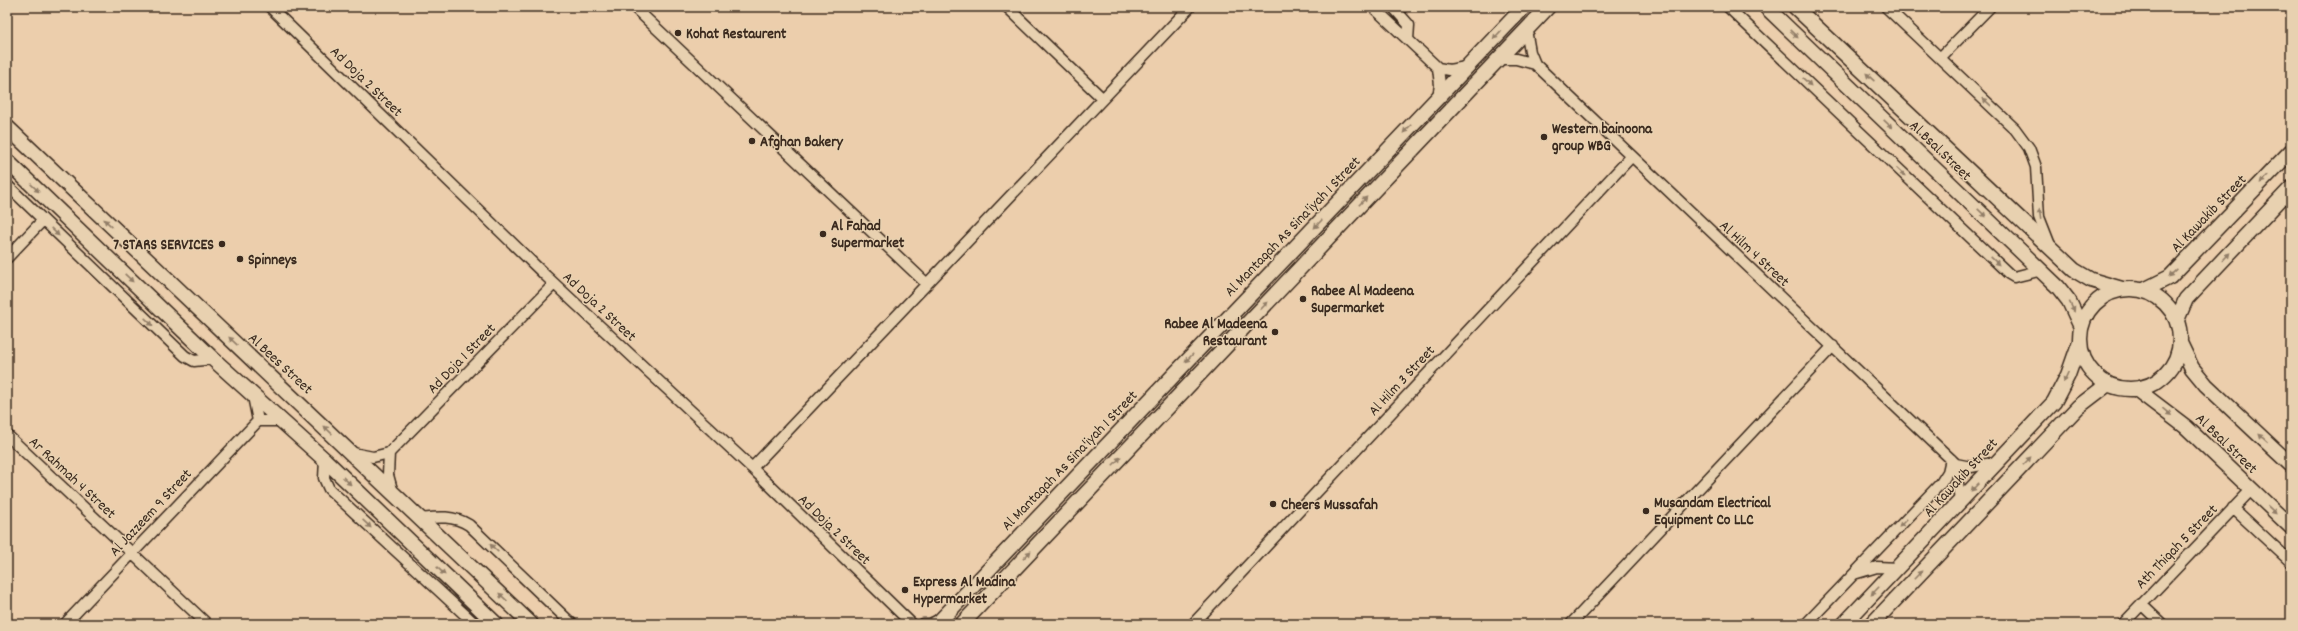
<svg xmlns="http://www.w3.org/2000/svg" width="2298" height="631" viewBox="0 0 2298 631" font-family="Dekko,sans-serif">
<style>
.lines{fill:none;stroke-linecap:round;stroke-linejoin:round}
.street-casing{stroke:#3b2a1e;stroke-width:13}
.secondary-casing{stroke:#3b2a1e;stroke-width:17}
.street{stroke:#e8d1b0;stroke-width:10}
.secondary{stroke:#e8d1b0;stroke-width:14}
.oneway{fill:#927e67}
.poi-dot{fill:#3b2a1e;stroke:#e8d1b0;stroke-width:1.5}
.labels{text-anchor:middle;stroke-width:3;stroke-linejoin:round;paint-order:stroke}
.poi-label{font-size:15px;font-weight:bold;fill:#3b2a1e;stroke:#e8d1b0;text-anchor:start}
.street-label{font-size:15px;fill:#3b2a1e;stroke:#e8d1b0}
</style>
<rect width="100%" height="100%" fill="#ecceac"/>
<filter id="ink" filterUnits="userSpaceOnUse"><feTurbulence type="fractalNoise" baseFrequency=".025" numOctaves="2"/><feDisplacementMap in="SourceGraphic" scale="8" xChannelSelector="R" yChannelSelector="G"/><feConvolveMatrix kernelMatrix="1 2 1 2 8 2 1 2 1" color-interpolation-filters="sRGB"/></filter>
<g filter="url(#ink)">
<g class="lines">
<defs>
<path id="street" d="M270,7L546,276L752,468L912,624
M634,7L927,284
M1007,7L1102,98
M1373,7L1438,68L1449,70L1466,67
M1393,7L1409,25L1408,40
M1728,7L2009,274L2014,277L2042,270
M1886,7L2015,129L2029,148L2036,167L2039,217L2050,245
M1526,30L1530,52L1535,64L1956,464L1971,467L1997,462
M1940,58L1990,7
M1499,59H1516L1535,64
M1438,68L1440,85L1438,97
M7,185L185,356L194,361L213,359
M7,258L43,220
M253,396L258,421
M7,435L207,624
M353,453L373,457L389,453L554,284
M389,453L388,475L393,493
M325,460L324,478L329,489L475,624
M1956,464L1960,503
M752,468L1190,7
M2233,508L2291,562
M420,519C438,517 453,515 469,525L572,624
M1857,573L1877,567L1898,568
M2141,604L2162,624
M65,624L258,421H281
M923,624H930L943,618
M1193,624L1631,157
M1571,624L1833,346
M1806,624L1941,483L1948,472L1951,459
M2123,624L2251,490"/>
<path id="secondary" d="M1766,7L2058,287L2069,301L2081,327
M1795,7L2074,270L2091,280L2122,289
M7,127L531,624
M7,161L213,359L325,460L496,624
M2080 339a50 50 0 1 1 100 0a50 50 0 1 1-100 0Z
M2144,290L2170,277L2291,151
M2177,320L2186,299L2291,188
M2180,343L2192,368L2206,385L2291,465
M2136,389L2186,427L2291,527
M937,624L1524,7
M962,624L1548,7
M1844,624L2054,402L2068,375L2080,341
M1872,624L2078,407L2108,384"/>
</defs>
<!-- street casing -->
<use href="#street" class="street-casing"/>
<!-- secondary casing -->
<use href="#secondary" class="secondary-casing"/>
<!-- street -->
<use href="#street" class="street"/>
<!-- secondary -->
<use href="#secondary" class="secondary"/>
</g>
<!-- one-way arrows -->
<defs><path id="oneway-solid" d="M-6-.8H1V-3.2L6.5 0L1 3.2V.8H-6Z"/></defs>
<g class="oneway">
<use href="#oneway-solid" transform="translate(1794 34) rotate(44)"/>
<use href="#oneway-solid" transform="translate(1497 35) rotate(133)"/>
<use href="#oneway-solid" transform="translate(1870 77) rotate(-137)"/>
<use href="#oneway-solid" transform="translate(1807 82) rotate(44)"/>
<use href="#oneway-solid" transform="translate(1987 102) rotate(-137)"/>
<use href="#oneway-solid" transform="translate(1888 124) rotate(44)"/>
<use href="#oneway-solid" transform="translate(1407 129) rotate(134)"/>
<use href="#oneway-solid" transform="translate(1901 172) rotate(44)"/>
<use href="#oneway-solid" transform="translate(2264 179) rotate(134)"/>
<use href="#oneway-solid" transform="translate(35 188) rotate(44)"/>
<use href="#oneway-solid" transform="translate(1363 201) rotate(-46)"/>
<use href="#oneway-solid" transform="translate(1982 213) rotate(44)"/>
<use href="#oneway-solid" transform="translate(2040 214) rotate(-97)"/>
<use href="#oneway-solid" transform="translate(108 223) rotate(-137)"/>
<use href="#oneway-solid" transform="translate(1318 224) rotate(134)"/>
<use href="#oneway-solid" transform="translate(55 232) rotate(44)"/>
<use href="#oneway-solid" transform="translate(2226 257) rotate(-47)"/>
<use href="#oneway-solid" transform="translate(1995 261) rotate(44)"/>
<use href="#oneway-solid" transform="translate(2173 273) rotate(137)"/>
<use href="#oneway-solid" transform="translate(129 278) rotate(44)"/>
<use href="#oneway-solid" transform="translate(1264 306) rotate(-46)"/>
<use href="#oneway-solid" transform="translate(2072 307) rotate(64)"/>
<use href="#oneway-solid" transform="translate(149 322) rotate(44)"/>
<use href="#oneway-solid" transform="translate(233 341) rotate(-137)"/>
<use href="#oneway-solid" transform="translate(1189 358) rotate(134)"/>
<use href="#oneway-solid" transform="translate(2066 377) rotate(114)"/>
<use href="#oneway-solid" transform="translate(2167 412) rotate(39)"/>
<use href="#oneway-solid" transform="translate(328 430) rotate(-136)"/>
<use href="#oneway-solid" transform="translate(2263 438) rotate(-137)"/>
<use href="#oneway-solid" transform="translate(1117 461) rotate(-46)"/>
<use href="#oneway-solid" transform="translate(2027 461) rotate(-46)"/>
<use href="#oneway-solid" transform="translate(347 481) rotate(44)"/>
<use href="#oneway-solid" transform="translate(1975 487) rotate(134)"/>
<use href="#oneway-solid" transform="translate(2272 510) rotate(43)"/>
<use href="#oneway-solid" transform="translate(1903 523) rotate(134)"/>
<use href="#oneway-solid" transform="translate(367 524) rotate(43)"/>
<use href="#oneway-solid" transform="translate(494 548) rotate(-136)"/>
<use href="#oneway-solid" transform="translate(1027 555) rotate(-46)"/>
<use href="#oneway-solid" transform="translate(441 571) rotate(44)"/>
<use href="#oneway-solid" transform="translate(1918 575) rotate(-46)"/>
<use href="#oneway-solid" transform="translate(1875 591) rotate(134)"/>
<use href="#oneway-solid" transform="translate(503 597) rotate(-137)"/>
</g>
</g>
<!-- markers -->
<g class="poi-dot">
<circle cx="678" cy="33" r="4"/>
<circle cx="1544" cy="137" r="4"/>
<circle cx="752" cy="141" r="4"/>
<circle cx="823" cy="234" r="4"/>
<circle cx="222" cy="244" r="4"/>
<circle cx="240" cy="259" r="4"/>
<circle cx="1303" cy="299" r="4"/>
<circle cx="1275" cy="332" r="4"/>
<circle cx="1273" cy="504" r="4"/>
<circle cx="1646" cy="511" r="4"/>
<circle cx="905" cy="590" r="4"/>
</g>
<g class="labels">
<!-- poi labels -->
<g class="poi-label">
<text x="686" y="38">Kohat Restaurent</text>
<text x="1552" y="133">Western bainoona<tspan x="1552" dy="17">group WBG</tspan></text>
<text x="760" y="146">Afghan Bakery</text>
<text x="831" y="230">Al Fahad<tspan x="831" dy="17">Supermarket</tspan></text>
<text x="214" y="249" text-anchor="end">7 STARS SERVICES</text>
<text x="248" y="264">Spinneys</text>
<text x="1311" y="295">Rabee Al Madeena<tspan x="1311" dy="17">Supermarket</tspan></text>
<text x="1267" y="328" text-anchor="end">Rabee Al Madeena<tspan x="1267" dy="17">Restaurant</tspan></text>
<text x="1654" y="507">Musandam Electrical<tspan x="1654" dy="17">Equipment Co LLC</tspan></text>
<text x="1281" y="509">Cheers Mussafah</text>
<text x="913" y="586">Express Al Madina<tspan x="913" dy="17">Hypermarket</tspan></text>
</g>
<!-- street labels -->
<g class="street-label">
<text transform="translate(367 81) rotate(44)" y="5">Ad Doja 2 Street</text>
<text transform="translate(1941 150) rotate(44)" y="5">Al Bsal Street</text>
<text transform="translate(2208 213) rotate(-46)" y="5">Al Kawakib Street</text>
<text transform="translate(1292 226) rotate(-46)" y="5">Al Mantaqah As Sina'iyah 1 Street</text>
<text transform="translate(1755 253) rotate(43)" y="5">Al Hilm 4 Street</text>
<text transform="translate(600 306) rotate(43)" y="5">Ad Doja 2 Street</text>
<text transform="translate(461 358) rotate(-46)" y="5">Ad Doja 1 Street</text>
<text transform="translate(281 363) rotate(43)" y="5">Al Bees Street</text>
<text transform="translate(1401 380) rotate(-47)" y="5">Al Hilm 3 Street</text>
<text transform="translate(2227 443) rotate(44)" y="5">Al Bsal Street</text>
<text transform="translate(1069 460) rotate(-46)" y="5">Al Mantaqah As Sina'iyah 1 Street</text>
<text transform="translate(73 477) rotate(43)" y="5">Ar Rahmah 4 Street</text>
<text transform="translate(1960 477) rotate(-47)" y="5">Al Kawakib Street</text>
<text transform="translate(150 512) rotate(-47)" y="5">Al Jazzeem 9 Street</text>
<text transform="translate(835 529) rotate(44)" y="5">Ad Doja 2 Street</text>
<text transform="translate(2176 546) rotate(-46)" y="5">Ath Thiqah 5 Street</text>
</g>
</g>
<!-- margin -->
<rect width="2298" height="631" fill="none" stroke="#e8d1b0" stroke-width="24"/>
<rect x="12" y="12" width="2274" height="607" fill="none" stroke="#3b2a1e" stroke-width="1.5" filter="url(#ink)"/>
</svg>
